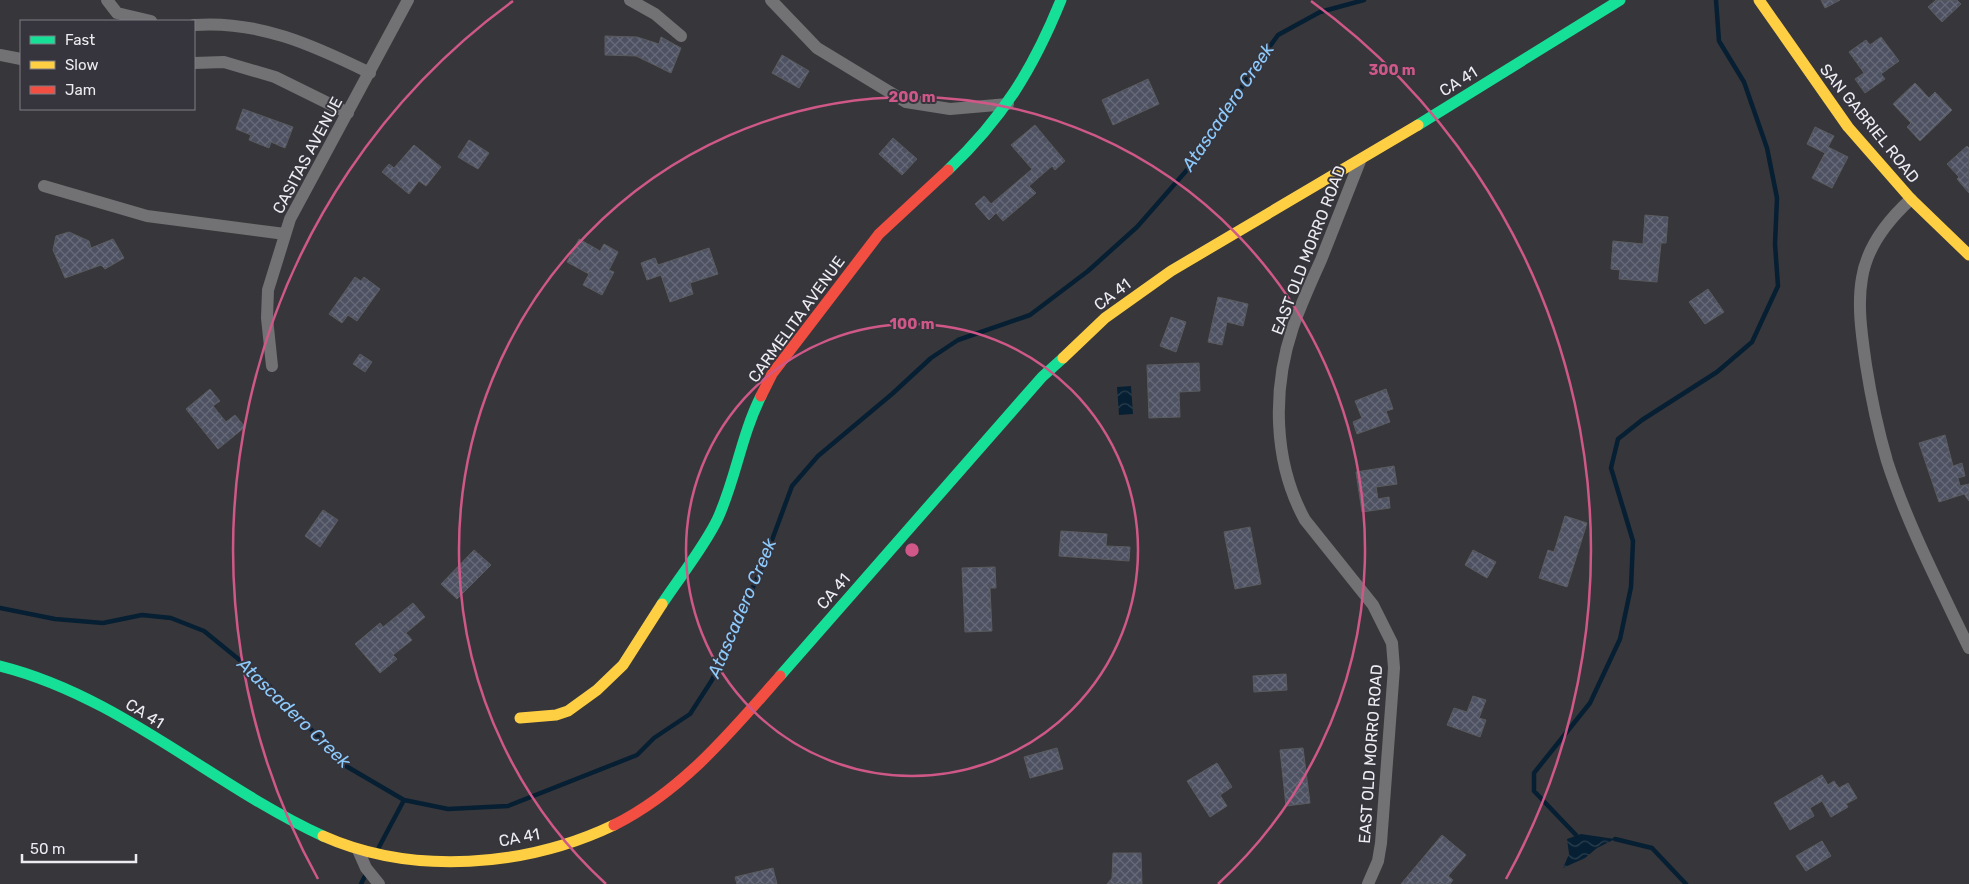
<svg xmlns="http://www.w3.org/2000/svg" width="1969" height="884" viewBox="0 0 1969 884" font-family="Rubik,sans-serif">
<style>
.water{fill:url(#water-waves)}
.lines{fill:none;stroke-linecap:round;stroke-linejoin:round}
.stream{stroke:#071f32;stroke-width:4.5}
.building{fill:url(#building-cross-hatch);stroke:#5a5b5e}
.street{stroke:#727274;stroke-width:12}
.fast{stroke:#16e098;stroke-width:11}
.slow{stroke:#ffcf43;stroke-width:11}
.jam{stroke:#f24e42;stroke-width:11}
.ring{fill:none;stroke:#cf5888;stroke-width:2.5}
.labels{text-anchor:middle;stroke-width:4;stroke-linejoin:round;paint-order:stroke}
.street-label{font-size:16px;fill:#edecf1;stroke:#36353d}
.water-label{font-size:18px;font-style:italic;fill:#8dcbfd;stroke:#36353d}
.centre{fill:#cf5888;stroke:#36353d;stroke-width:2.5}
.ring-label{font-size:15px;text-anchor:middle;font-weight:bold;fill:#cf5888;stroke:#36353d;stroke-width:4;stroke-linejoin:round;paint-order:stroke}
</style>
<defs>
<pattern id="water-waves" width="16" height="10" patternUnits="userSpaceOnUse" patternTransform="scale(1.25)"><rect width="16" height="10" fill="#071f32"/><path d="M0 5q4-4 8 0t8 0" fill="none" stroke="#2b4050"/></pattern>
<pattern id="building-cross-hatch" width="8" height="8" patternUnits="userSpaceOnUse" patternTransform="scale(1.25)"><rect width="8" height="8" fill="#4d5161"/><path d="M0 0l8 8M0 8l8-8" fill="none" stroke="#676a78"/></pattern>
</defs>
<rect width="100%" height="100%" fill="#37373b"/>
<!-- water -->
<path class="water" d="M1131,386L1133,414L1119,415L1117,387Z
M1581,834L1615,839L1597,848L1585,858L1563,868L1569,854L1567,839Z"/>
<g class="lines">
<!-- stream -->
<path class="stream" d="M0,608L55,619L103,623L142,615L171,618L204,631L263,679L346,766L404,800L448,809L508,806L637,755L654,738L690,714L712,680L762,567L792,486L818,456L892,394L931,358L958,340L1030,315L1088,271L1137,227L1201,154L1229,111L1245,81L1278,35L1320,12L1364,0
M1576,835L1534,791V773L1590,703L1620,639L1631,587L1633,541L1611,468L1618,439L1642,420L1717,372L1752,342L1778,286L1775,244L1777,198L1767,148L1744,82L1719,41L1716,0
M1615,839L1652,848L1686,884
M379,847L404,800
M361,884L367,872"/>
</g>
<!-- building -->
<path class="building" d="M1821,0H1840L1825,8Z
M1936,0H1957L1961,4L1942,22L1928,7Z
M605,36L637,37L659,44L661,37L681,48L671,73L636,56L605,55Z
M1881,37L1899,61L1881,74L1885,79L1865,93L1855,79L1864,73L1849,52L1866,40L1870,45Z
M782,55L809,71L799,88L772,73Z
M1148,79L1159,104L1113,125L1102,100Z
M1915,83L1929,98L1935,92L1952,110L1920,141L1907,127L1911,123L1893,104Z
M243,109L293,127L285,148L271,142L269,148L249,140L251,135L236,129Z
M1035,125L1065,161L1055,170L1052,166L1029,186L1036,193L1003,221L996,213L989,220L975,204L984,196L991,204L1032,169L1011,145Z
M1815,127L1834,136L1828,147L1848,157L1832,188L1812,178L1825,153L1807,144Z
M893,138L917,159L902,175L879,154Z
M469,140L489,153L478,169L458,157Z
M414,145L441,167L426,186L419,181L409,194L382,172L389,164L394,168Z
M1967,146L1969,148V193L1957,179L1959,177L1947,164Z
M1645,215L1668,217L1666,243H1661L1657,282L1619,279L1620,270L1611,269L1613,241L1643,244Z
M69,232L89,241L91,248L113,239L124,258L105,269L101,265L65,278L53,250L56,236Z
M579,239L600,251L604,244L618,252L609,270L614,272L602,295L583,285L589,274L567,262Z
M709,248L718,274L690,283L693,294L670,302L661,275L647,280L641,263L655,258L658,265Z
M355,277L361,281L364,277L380,289L357,321L348,315L342,323L329,314Z
M1708,289L1724,312L1705,324L1689,302Z
M1218,297L1248,304L1243,326L1227,322L1222,345L1208,342Z
M1171,317L1186,322L1176,352L1160,346Z
M360,354L372,362L365,372L353,364Z
M1199,363L1200,391L1179,392L1180,417L1149,418L1147,365Z
M210,389L220,401L213,406L226,422L235,415L245,427L218,449L186,409Z
M1386,389L1393,409L1386,411L1390,422L1357,434L1353,422L1362,418L1355,401Z
M1945,435L1953,466L1962,463L1965,476L1958,478L1960,486L1969,484V501L1964,494L1939,502L1919,443Z
M1394,466L1397,484L1376,487L1378,499L1389,497L1390,508L1362,512L1356,472Z
M323,510L338,520L320,547L305,536Z
M1565,516L1587,523L1567,587L1539,578L1548,550L1554,552Z
M1250,527L1261,584L1235,589L1224,532Z
M1061,531L1107,534L1106,546L1130,547L1129,561L1059,556Z
M474,550L491,565L457,599L441,584Z
M1473,550L1496,562L1487,578L1465,565Z
M995,567L996,588H990L992,631L965,632L962,568Z
M413,603L425,617L406,633L412,640L393,655L397,659L380,673L355,644L380,623L383,627Z
M1286,674L1287,690L1254,692L1253,676Z
M1473,696L1486,700L1479,718L1486,720L1480,737L1447,725L1454,708L1467,712Z
M1057,748L1063,769L1030,778L1024,757Z
M1303,748L1310,803L1286,806L1280,750Z
M1217,763L1232,787L1220,795L1227,806L1210,817L1187,781Z
M1822,775L1828,785L1834,781L1839,788L1848,783L1857,798L1846,804L1848,807L1831,817L1822,801L1810,808L1814,816L1790,830L1774,803Z
M1442,835L1466,855L1448,876L1453,880L1450,884H1401Z
M1822,841L1831,856L1806,871L1796,856Z
M1113,853H1141L1142,884H1107L1112,878Z
M773,868L777,884H737L735,877Z"/>
<g class="lines">
<!-- street -->
<path class="street" d="M107,0L117,13L151,21
M630,0L655,14L681,36
M771,0L817,48L906,102L950,109L1008,104
M194,25C258,20 313,45 370,73
M0,55L21,59
M194,63L224,62L275,77L348,113
M1360,161C1347,194 1334,227 1321,260C1311,282 1301,304 1293,327C1272,389 1273,462 1305,520L1373,605L1392,643L1394,668L1381,843L1378,861L1368,884
M44,186L147,216L285,234
M1911,199C1888,220 1867,246 1862,278C1857,306 1862,337 1866,365C1871,397 1878,430 1887,461C1908,526 1940,587 1969,648
M272,366L267,318L268,290L290,219L408,0
M358,850L366,868L379,884"/>
<!-- fast -->
<path class="fast" d="M1418,125L1620,0
M948,170C1003,118 1033,69 1061,0
M662,604C679,578 705,546 718,518C736,478 741,436 761,396
M0,666C120,696 212,785 323,836
M780,676L1042,377L1063,358"/>
<!-- slow -->
<path class="slow" d="M1759,0L1848,127L1911,199L1969,255
M1063,358L1105,318L1171,271L1418,125
M520,718L556,715L568,711L597,690L623,665L662,604
M323,836C413,876 526,867 614,825"/>
<!-- jam -->
<path class="jam" d="M761,396L772,374L879,234L948,170
M614,825C682,791 731,732 780,676"/>
</g>
<!-- distance rings -->
<g class="ring">
<circle cx="912" cy="550" r="226"/>
<path d="M606 884A453 453 0 1 1 1218 884"/>
<path d="M318 879A679 679 0 0 1 513 1M1311 1A679 679 0 0 1 1506 879"/>
</g>
<g class="labels">
<!-- street labels -->
<g class="street-label">
<text transform="translate(1458 81) rotate(-32)" y="6">CA 41</text>
<text transform="translate(1870 123) rotate(51)" y="6">SAN GABRIEL ROAD</text>
<text transform="translate(307 155) rotate(-62)" y="6">CASITAS AVENUE</text>
<text transform="translate(1308 250) rotate(-69)" y="6">EAST OLD MORRO ROAD</text>
<text transform="translate(1112 294) rotate(-37)" y="6">CA 41</text>
<text transform="translate(796 319) rotate(-54)" y="6">CARMELITA AVENUE</text>
<text transform="translate(833 591) rotate(-49)" y="6">CA 41</text>
<text transform="translate(145 713) rotate(32)" y="6">CA 41</text>
<text transform="translate(1370 754) rotate(-86)" y="6">EAST OLD MORRO ROAD</text>
<text transform="translate(519 837) rotate(-11)" y="6">CA 41</text>
</g>
<!-- water labels -->
<g class="water-label">
<text transform="translate(1228 107) rotate(-56)" y="6">Atascadero Creek</text>
<text transform="translate(742 608) rotate(-67)" y="6">Atascadero Creek</text>
<text transform="translate(294 713) rotate(44)" y="6">Atascadero Creek</text>
</g>
</g>
<circle cx="912" cy="550" r="8" class="centre"/>
<g class="ring-label">
<text x="1392" y="75">300 m</text>
<text x="912" y="102">200 m</text>
<text x="912" y="329">100 m</text>
</g>
<!-- legend -->
<rect x="20" y="20" width="175" height="90" fill="#36353d" stroke="#7f7e85"/>
<rect x="30" y="36" width="25" height="8" fill="#16e098" stroke="#7f7e85"/>
<text x="65" y="45" font-size="15" fill="#edecf1">Fast</text>
<rect x="30" y="61" width="25" height="8" fill="#ffcf43" stroke="#7f7e85"/>
<text x="65" y="70" font-size="15" fill="#edecf1">Slow</text>
<rect x="30" y="86" width="25" height="8" fill="#f24e42" stroke="#7f7e85"/>
<text x="65" y="95" font-size="15" fill="#edecf1">Jam</text>
<!-- scale -->
<path d="M22 854v8h114v-8" fill="none" stroke="#edecf1" stroke-width="2.5"/>
<text x="30" y="854" font-size="15" fill="#edecf1" stroke="#36353d" stroke-width="4" paint-order="stroke">50 m</text>
</svg>
